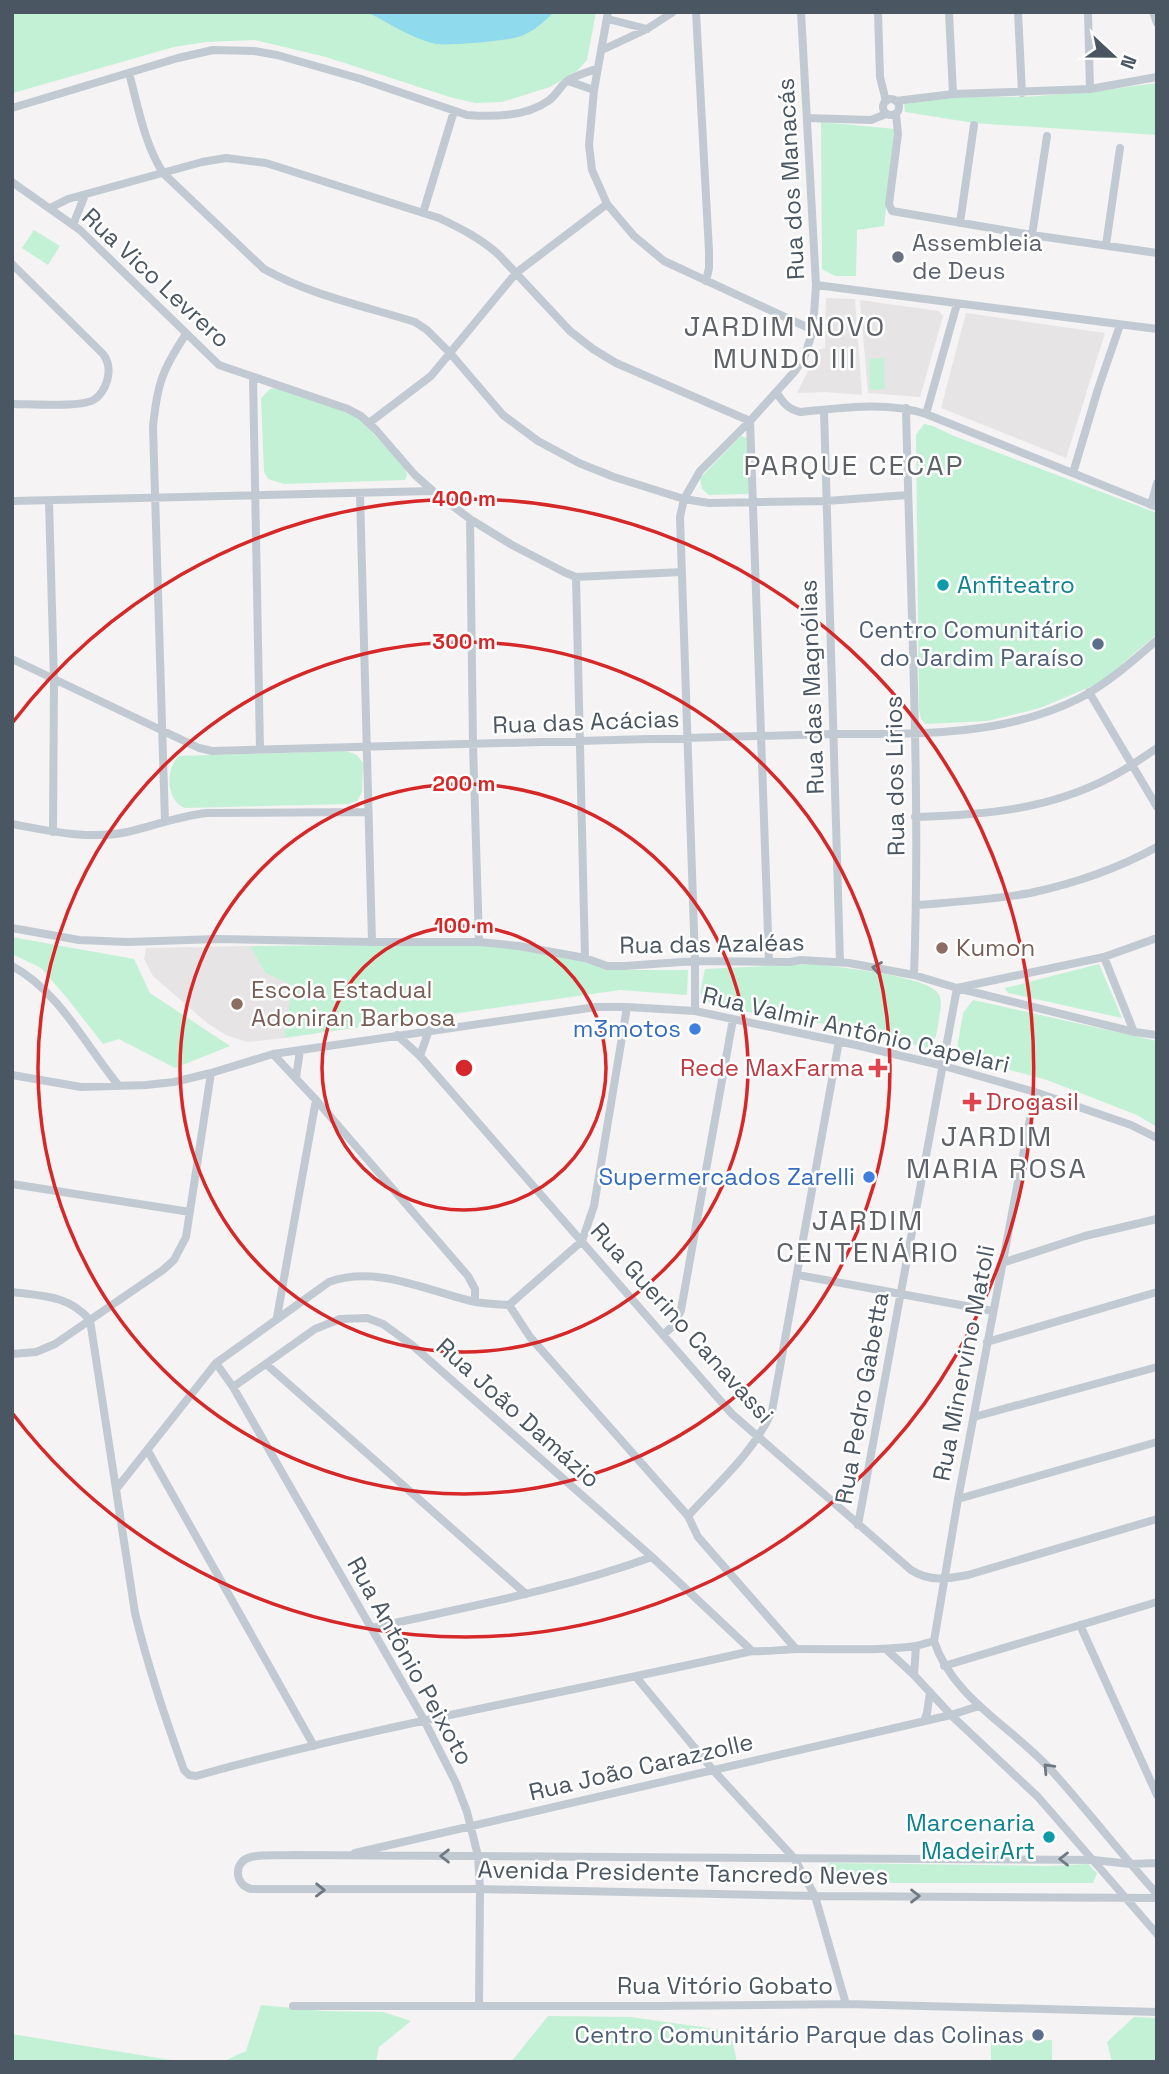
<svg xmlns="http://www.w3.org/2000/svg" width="1169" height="2074" viewBox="0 0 1169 2074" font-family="'Space Grotesk',sans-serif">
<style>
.education{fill:#e6e4e5}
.green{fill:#c3f1d5}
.water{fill:#90daee}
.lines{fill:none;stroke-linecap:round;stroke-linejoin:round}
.street{stroke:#c1cad2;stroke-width:8}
.oneway{stroke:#6e7983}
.ring{fill:none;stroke:#d62828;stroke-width:3.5}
.worship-dot{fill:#6b7280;stroke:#fff;stroke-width:2.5}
.culture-dot{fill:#0f9aa8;stroke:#fff;stroke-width:2.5}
.service-dot{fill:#5c6f8a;stroke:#fff;stroke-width:2.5}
.education-dot{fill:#8d6e63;stroke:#fff;stroke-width:2.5}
.shop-dot{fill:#3f7fe0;stroke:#fff;stroke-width:2.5}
.health-dot{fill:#e0444e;stroke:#fff;stroke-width:2.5}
.labels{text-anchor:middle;stroke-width:5;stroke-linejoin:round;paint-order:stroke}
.street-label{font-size:24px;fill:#4a5661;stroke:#fff}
.worship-label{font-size:24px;fill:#5b616d;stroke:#fff;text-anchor:start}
.culture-label{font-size:24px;fill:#0d838f;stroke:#fff;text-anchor:start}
.service-label{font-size:24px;fill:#4e5e75;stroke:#fff;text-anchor:end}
.education-label{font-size:24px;fill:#785e54;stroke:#fff;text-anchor:start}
.shop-label{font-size:24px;fill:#366cbe;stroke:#fff;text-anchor:end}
.health-label{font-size:24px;fill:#be3a42;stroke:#fff;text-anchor:end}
.quarter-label{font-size:28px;letter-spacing:2px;fill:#5f6368;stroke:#fff}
.centre{fill:#d62828;stroke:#fff;stroke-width:3.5}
.ring-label{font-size:21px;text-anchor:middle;font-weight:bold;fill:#d62828;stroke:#fff;stroke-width:5;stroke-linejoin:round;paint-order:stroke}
</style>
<rect width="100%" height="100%" fill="#f5f3f3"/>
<!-- education -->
<path class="education" d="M826,298L855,299L862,395L826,392L797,393L818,350L825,348Z
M860,300L939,311L943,316L920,397L868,393Z
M966,313L1105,333L1066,458L941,408Z
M250,946L265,973L292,984L284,1038L247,1042L226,1035L207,1023L153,976L144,959L146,948Z"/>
<!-- green -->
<path class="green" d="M12,12H596L587,60L577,71L550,87L502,102L476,103L453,98L326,57L255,40L206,42L174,47L13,93Z
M1157,83V135L974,123L905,112L904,101L954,96L1025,97L1098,91Z
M821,122L895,129L884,226L857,230L856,276H835L822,269Z
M34,230L60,246L48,265L22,248Z
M884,358L885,389L870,390L869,359Z
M277,388L357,416L405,468L407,475L405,480L284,484L268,479L264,472L261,398L270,389Z
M924,424L933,426L954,436L1157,513V634L1124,662L1109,679L1040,708L987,721L926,724L921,719L919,709L916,435Z
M741,436L747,438L750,491L747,494L709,495L702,489L700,478Z
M346,751L357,755L363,763L362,792L357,801L348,804L185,808C166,802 165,768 179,756Z
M12,937L134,959L150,993L230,1046L175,1068L119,1039L103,1044L67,998L41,968L12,954Z
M374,945L520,946L584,960L609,970H688L687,995L620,990L284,1038L292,985L265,973L250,946Z
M812,964C836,967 924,975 938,993C943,1001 940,1011 939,1019C937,1031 937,1041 927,1048L844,1027L735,1010L709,1003L700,993L705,969Z
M1099,964L1122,1018L1008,993L1005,988Z
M973,1000L1157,1041V1127L1137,1115L1047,1080L962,1057L957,1049L963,1013Z
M829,1863L1047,1866L1088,1864L1097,1873L1093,1883H835L825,1881L823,1872Z
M261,2005L323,2011L383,2012L411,2021L379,2047L376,2062H222L246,2051Z
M548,2016L631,2017L730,2031L737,2062H511Z
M1134,2017L1157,2018V2062H1112L1107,2042Z
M12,2034L183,2062H12Z
M1052,2040V2062H991V2041Z"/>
<!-- water -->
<path class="water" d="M366,12H554C544,22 532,33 518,37C506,41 448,46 436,44C411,39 389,22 366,12Z"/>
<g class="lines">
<!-- street -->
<path class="street" d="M608,12L594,90L589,145L592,170L607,204L634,236L664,261L813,330
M696,12L709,251V268L706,281
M878,12L880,77L886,101
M949,12L953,94
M1018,12L1022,93
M1088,12L1090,89
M1153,12L1157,23
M608,19L647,29
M602,50L647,29L673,12
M129,73C138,106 144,143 163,173L264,269C310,295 364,306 415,322L427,330L450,353L503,415L538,441L579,463L614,477L684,499L709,503L826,501L908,495
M568,81L594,90
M883 107a8 8 0 1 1 16 0a8 8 0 1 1-16 0Z
M896,101L953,94L1090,89L1157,77
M12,108L178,58L213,50L254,51L277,55L361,79L467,115C492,117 526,117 548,101C556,96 560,86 567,81C576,75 589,72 598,68
M896,114L898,134L889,204L892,211L1032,235L1157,253
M807,118L871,120L886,114
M12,182L80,230L219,365L348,409L361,416L376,430L415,475L433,491L470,519L512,545L566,573L576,577L682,572
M50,208L68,199L202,162L226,158L266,163L439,218C460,228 480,238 498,254L570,331L593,349L616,363L750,421L769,962
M423,213L454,111
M960,223L974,125
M73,225L85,195
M1032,235L1047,136
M1106,245L1120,148
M12,264L103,354C109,362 110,371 107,381C105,387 101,395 95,399C84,408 29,404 12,404
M816,285L1157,329
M253,377L260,749
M776,392C783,402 787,409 800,412C843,408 885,401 926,414L1157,507
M906,408C910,597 921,786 914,975
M824,410L840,962
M926,414L957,304
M369,423L431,376L516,273L607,204
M1073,473L1098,389L1120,325
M360,493L372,942
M12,501L433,491
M49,501L54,680L53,832
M1151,505L1157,483
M470,519L473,744L479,942
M576,577L585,958
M12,659L199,748L212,751L832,734C915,734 1003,737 1080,698C1108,683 1133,661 1157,640
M1089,692L1157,807
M915,817C984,815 1048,810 1111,777C1127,769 1142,758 1157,748
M165,822L153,427C157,385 162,370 186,334
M12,824C50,831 89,840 127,832C153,826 179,816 207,813L368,812
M917,905C954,902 993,900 1030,893C1072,884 1119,868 1157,847
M12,928L79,940L128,942L217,939L372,942H479L519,946L585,958L607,966H625L695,961L790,962L801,960L849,963L914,975L957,988L1134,1032L1157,1035
M1104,957L1134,1032
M12,966C59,991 86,1046 119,1086
M695,1011V961L680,517L684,499L700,471L750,421L795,371L804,358L813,330L816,285L801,12
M397,1035L420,1056L732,1414L911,1570C930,1582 947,1579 968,1575L1157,1519
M273,1054L316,1100L468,1276L475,1289V1302
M420,1056L429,1030
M12,1075L81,1087L146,1085L174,1082L211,1073L273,1054L596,1007H627L695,1011L856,1045L944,1066L1035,1092L1131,1125L1157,1138
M296,1078L300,1050
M12,1184L190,1212
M1002,1263L1085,1236L1157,1219
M798,1275L993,1311
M12,1292C43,1296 68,1295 90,1320
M509,1305L530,1337L688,1516L698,1537L796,1649
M509,1305L582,1241L594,1206L627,1007
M277,1317L316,1100
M90,1320L135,1613C148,1667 165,1718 184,1770L189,1775L196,1776C379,1725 566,1693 752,1651C768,1652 784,1649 801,1649C840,1649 878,1651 916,1646
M663,1335L674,1325L681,1310L733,1019
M987,1342L1157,1292
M12,1354L36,1352L55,1344L163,1270L174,1260L186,1237L211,1073
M216,1363L233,1387L424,1720L456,1783L467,1812L478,1856L480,1889L479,2005
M266,1364L526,1594
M233,1387L315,1329L340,1319L367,1318L383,1324L412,1345L652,1557L752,1651
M974,1417L1157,1367
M148,1451L314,1746
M117,1488L216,1363L329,1282C376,1265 425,1290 471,1301C483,1304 496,1304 509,1305
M958,1499L1157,1442
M688,1516C717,1484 755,1451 772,1411L839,1041
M858,1525L957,988L1104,957L1157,938
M1080,1625L1157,1795
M372,1628C466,1607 561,1590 652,1557
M934,1641L958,1499L1035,1092
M887,1650L914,1675L951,1715L1038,1797L1157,1934
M944,1666L1157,1602
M914,1675L916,1646L934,1641C953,1699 1013,1727 1052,1771C1088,1811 1121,1854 1157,1894
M636,1677L713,1770L794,1858L815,1896L846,2004
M924,1721L927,1713L930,1692
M355,1853L951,1715L979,1706
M1157,1863L1130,1864L1094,1860L292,1855C279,1856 263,1854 251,1857C233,1861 234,1885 251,1889H480L815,1896L1157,1898
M293,2006H660L846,2004L1157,2012"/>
</g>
<!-- one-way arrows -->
<defs><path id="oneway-chevron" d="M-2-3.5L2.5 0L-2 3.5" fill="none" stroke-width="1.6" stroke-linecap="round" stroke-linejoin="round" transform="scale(1.75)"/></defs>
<g class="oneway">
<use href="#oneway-chevron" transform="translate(877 968) rotate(-170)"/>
<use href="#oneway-chevron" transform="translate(1048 1768) rotate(-133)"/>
<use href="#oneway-chevron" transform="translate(445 1856) rotate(180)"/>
<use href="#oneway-chevron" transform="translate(1064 1859) rotate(-180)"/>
<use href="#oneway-chevron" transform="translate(320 1890) rotate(1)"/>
<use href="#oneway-chevron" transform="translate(915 1896)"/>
</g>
<!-- distance rings -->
<g class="ring">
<circle cx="464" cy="1068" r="142"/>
<circle cx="464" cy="1068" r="284"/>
<circle cx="464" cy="1068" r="426"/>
<path d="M13 722A569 569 0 1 1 13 1414"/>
</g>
<!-- markers -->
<circle class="worship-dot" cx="898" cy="257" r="7"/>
<g class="culture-dot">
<circle cx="943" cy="585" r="7"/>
<circle cx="1049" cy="1837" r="7"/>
</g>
<g class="service-dot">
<circle cx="1098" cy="644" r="7"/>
<circle cx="1038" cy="2035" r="7"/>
</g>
<g class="education-dot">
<circle cx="942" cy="948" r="7"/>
<circle cx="237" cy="1004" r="7"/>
</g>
<g class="shop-dot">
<circle cx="695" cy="1029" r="7"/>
<circle cx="869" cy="1177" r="7"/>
</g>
<g class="health-dot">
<path d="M874.5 1057.5h7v7h7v7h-7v7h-7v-7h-7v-7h7z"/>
<path d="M968.5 1091.5h7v7h7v7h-7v7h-7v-7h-7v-7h7z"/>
</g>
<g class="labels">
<!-- street labels -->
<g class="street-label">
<text transform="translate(791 179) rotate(-93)" y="8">Rua dos Manacás</text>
<text transform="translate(156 278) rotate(43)" y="8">Rua Vico Levrero</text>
<text transform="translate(812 687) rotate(-92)" y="8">Rua das Magnólias</text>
<text transform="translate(586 722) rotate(-2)" y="8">Rua das Acácias</text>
<text transform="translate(895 776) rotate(-91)" y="8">Rua dos Lírios</text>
<text transform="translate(712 944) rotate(-1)" y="8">Rua das Azaléas</text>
<text transform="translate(856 1030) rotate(13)" y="8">Rua Valmir Antônio Capelari</text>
<text transform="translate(682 1323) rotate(48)" y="8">Rua Guerino Canavassi</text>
<text transform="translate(964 1363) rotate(-79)" y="8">Rua Minervino Matoli</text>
<text transform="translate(862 1398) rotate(-80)" y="8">Rua Pedro Gabetta</text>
<text transform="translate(518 1413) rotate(42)" y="8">Rua João Damázio</text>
<text transform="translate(410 1661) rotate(61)" y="8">Rua Antônio Peixoto</text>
<text transform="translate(641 1767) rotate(-13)" y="8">Rua João Carazzolle</text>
<text transform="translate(683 1873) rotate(1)" y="8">Avenida Presidente Tancredo Neves</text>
<text x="725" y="1994">Rua Vitório Gobato</text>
</g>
<!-- worship labels -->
<g class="worship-label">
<text x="912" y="251">Assembleia<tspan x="912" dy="28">de Deus</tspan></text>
</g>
<!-- culture labels -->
<g class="culture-label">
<text x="957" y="593">Anfiteatro</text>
<text x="1035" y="1831" text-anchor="end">Marcenaria<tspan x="1035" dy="28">MadeirArt</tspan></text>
</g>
<!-- service labels -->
<g class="service-label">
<text x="1084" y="638">Centro Comunitário<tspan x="1084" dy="28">do Jardim Paraíso</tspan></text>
<text x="1024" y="2043">Centro Comunitário Parque das Colinas</text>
</g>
<!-- education labels -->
<g class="education-label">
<text x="956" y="956">Kumon</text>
<text x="251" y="998">Escola Estadual<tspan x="251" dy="28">Adoniran Barbosa</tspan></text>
</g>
<!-- shop labels -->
<g class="shop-label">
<text x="681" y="1037">m3motos</text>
<text x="855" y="1185">Supermercados Zarelli</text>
</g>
<!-- health labels -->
<g class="health-label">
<text x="864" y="1076">Rede MaxFarma</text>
<text x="986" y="1110" text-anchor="start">Drogasil</text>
</g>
<!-- quarter labels -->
<g class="quarter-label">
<text x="785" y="336">JARDIM NOVO<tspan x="785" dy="32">MUNDO III</tspan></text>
<text x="854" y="475">PARQUE CECAP</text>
<text x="997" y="1146">JARDIM<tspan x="997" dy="32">MARIA ROSA</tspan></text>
<text x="868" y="1230">JARDIM<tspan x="868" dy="32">CENTENÁRIO</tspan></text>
</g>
</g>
<circle cx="464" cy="1068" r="10" class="centre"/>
<g class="ring-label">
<text x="464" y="506">400 m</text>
<text x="464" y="649">300 m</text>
<text x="464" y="791">200 m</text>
<text x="464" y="933">100 m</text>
</g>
<!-- border -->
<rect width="1169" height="2074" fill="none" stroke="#4a5661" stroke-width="28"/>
<!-- north arrow -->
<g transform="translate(1113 56) rotate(112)" stroke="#ffffff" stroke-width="5" paint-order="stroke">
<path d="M0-5L12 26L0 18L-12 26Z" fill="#4a5661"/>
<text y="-10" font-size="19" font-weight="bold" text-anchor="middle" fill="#4a5661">N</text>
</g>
</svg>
